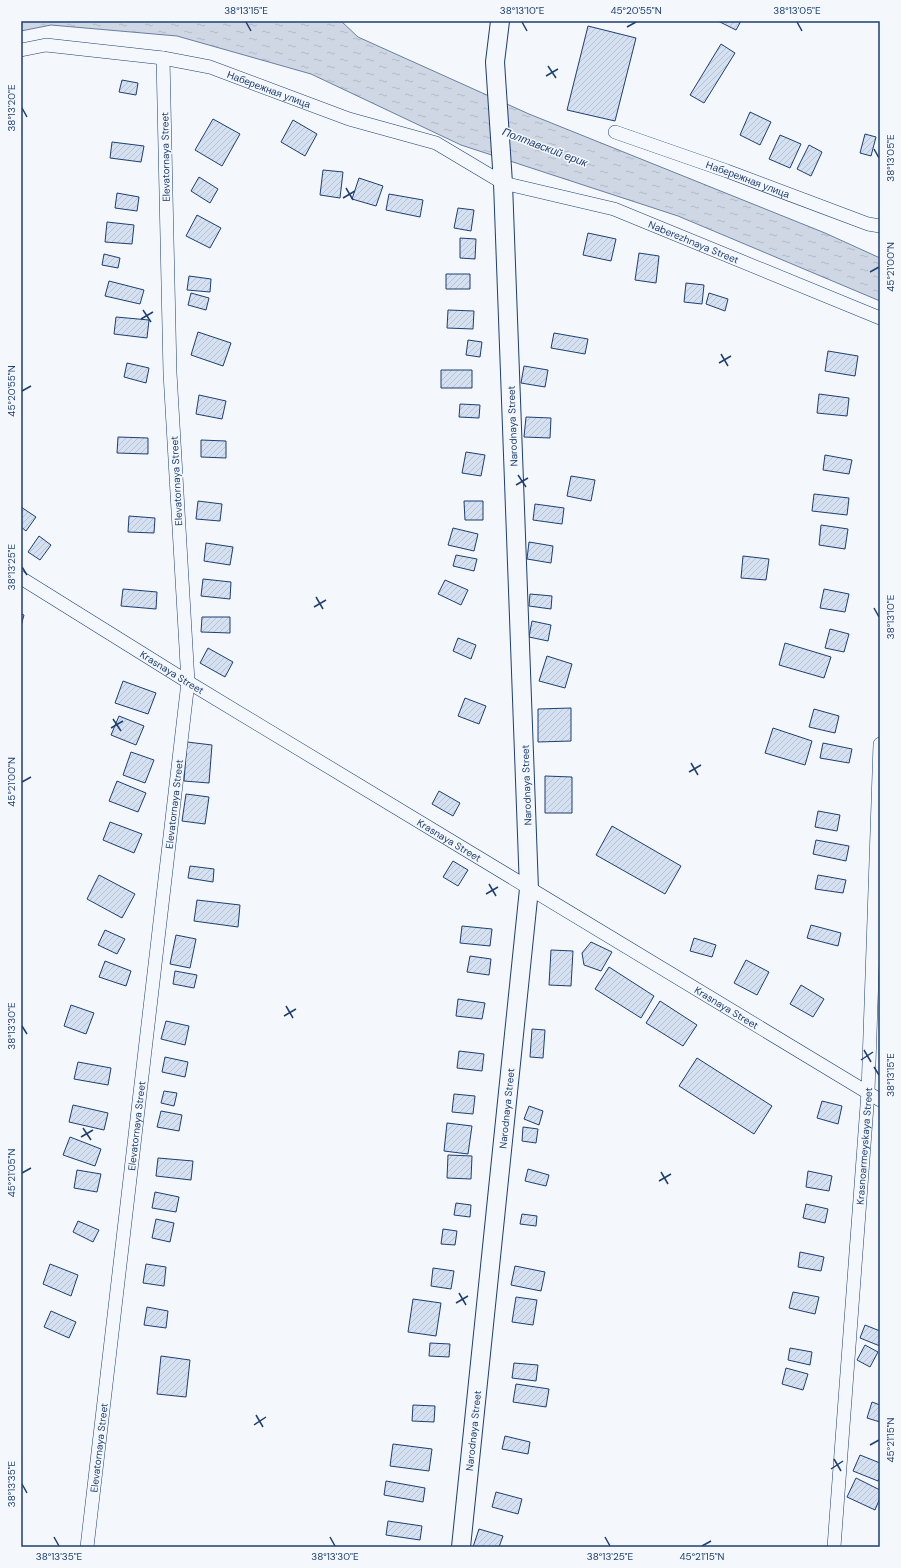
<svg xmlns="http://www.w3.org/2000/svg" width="901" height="1568" viewBox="0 0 901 1568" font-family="'DM Sans',sans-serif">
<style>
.water{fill:url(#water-ripples);stroke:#687fa3}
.building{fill:url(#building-hatch);stroke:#1d3f73}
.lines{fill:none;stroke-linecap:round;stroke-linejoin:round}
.street-casing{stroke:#1d3f73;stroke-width:14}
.secondary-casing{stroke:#1d3f73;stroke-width:20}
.street{stroke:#f4f7fb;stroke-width:13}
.secondary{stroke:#f4f7fb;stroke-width:18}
.ticks{fill:none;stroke:#1d3f73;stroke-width:1.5}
.labels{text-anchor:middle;stroke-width:3;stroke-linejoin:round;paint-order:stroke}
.street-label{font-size:10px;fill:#1d3f73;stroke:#f4f7fb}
.water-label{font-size:11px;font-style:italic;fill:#1d3f73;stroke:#f4f7fb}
.neatline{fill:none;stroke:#1d3f73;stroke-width:1.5}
.ticks-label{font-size:10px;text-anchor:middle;fill:#1d3f73}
</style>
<defs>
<pattern id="water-ripples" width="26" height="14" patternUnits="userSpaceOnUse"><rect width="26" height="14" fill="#cfd7e4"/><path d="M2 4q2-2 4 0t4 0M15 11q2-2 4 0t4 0" fill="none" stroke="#b1bac7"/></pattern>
<pattern id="building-hatch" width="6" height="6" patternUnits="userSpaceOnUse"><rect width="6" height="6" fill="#d5e0f0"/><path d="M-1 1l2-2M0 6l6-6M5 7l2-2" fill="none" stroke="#b6c1d1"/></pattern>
</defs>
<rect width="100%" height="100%" fill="#f4f7fb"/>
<!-- water -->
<path class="water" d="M21,21H341L358,37L529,114L825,233L880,258V301L678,216L461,145L311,74L177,36L51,25L21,31Z"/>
<!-- building -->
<path class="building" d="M718,21H741L736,30Z
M588,26L636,38L615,121L567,110Z
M721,44L735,53L704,103L690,95Z
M122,80L138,83L136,95L119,92Z
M750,112L771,122L760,145L740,135Z
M213,119L240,134L222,166L195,150Z
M293,120L317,134L305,156L281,142Z
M865,134L876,137L871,156L860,153Z
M780,135L801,144L790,168L769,159Z
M112,142L144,146L141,162L110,158Z
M809,145L822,152L811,176L797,169Z
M323,170L343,172L340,198L320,195Z
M199,177L218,189L210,203L191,191Z
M359,178L383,186L376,206L352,199Z
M117,193L139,197L137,211L115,208Z
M389,194L423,200L420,217L386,210Z
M458,208L474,210L471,231L454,228Z
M197,215L221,228L210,248L186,236Z
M107,222L134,225L132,244L105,242Z
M588,233L616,239L611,261L583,255Z
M460,238L476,239L475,259L460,258Z
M639,253L659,256L656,283L635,280Z
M104,254L120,258L118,268L102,265Z
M446,274H470V289H446Z
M189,276L211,279L210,292L187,290Z
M109,281L144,290L140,304L105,296Z
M686,283L704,285L702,304L684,302Z
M191,293L209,298L206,310L188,305Z
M709,293L728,299L725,311L706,304Z
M448,310L474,311L473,329L447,328Z
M116,317L149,320L147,338L114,334Z
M198,332L231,343L223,366L191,355Z
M554,333L588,339L585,354L551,348Z
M468,340L482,342L480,357L466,355Z
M828,351L858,356L855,376L825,371Z
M127,363L149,368L146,383L124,377Z
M524,366L548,370L545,387L521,383Z
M441,370H472V388H441Z
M819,394L849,398L847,416L817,413Z
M199,395L226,401L222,419L196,414Z
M460,404L480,405L479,418L459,417Z
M526,417L551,418L550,438L524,437Z
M118,437L148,438V454L117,453Z
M201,440L226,441V458L201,457Z
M466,452L485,455L481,476L462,473Z
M825,455L852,460L849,474L823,470Z
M571,476L595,480L591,501L567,496Z
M814,494L849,498L847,515L812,511Z
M198,501L222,504L220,521L196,519Z
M464,501H483V520H465Z
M535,504L564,508L562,524L533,520Z
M21,507L36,517L26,531L21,527Z
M129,516L155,518L154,533L128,532Z
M821,525L848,529L845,549L819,545Z
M453,528L478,534L474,551L448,545Z
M39,536L51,545L40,560L28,552Z
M529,542L553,546L551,563L527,559Z
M206,543L233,547L230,565L204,561Z
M456,555L477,559L474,571L453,566Z
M743,556L769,559L766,580L741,578Z
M203,579L231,582L230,599L201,596Z
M445,580L468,590L461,605L438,594Z
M123,589L157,592L156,609L121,606Z
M824,589L849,594L845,612L820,608Z
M530,594L552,596L551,609L529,606Z
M21,614L24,615L21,626Z
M202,617H230V633L201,632Z
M532,621L551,625L548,641L529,637Z
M830,629L849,634L844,652L825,648Z
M458,638L476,645L471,659L453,651Z
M785,643L831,657L824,678L779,665Z
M208,648L233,662L225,677L200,663Z
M547,656L572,664L565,688L539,681Z
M123,681L156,693L148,714L115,703Z
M465,698L486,706L479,724L458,716Z
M571,708V741L538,742V709Z
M814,709L839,716L835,733L809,727Z
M119,716L144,726L136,745L111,735Z
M773,728L812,741L805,765L765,753Z
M187,742L212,745L209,783L184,781Z
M823,743L852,749L849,763L820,758Z
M131,752L154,760L145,783L123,775Z
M545,776L572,777V813H545Z
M117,781L146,793L138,812L109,801Z
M439,791L460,803L453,816L432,804Z
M186,794L209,797L205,824L182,821Z
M818,811L840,815L837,831L815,827Z
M110,822L142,834L134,853L103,840Z
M612,826L681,866L665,894L596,855Z
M816,840L849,846L846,861L813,854Z
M453,861L468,870L458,886L443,877Z
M190,866L214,869L213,882L188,878Z
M99,875L135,894L122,918L87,899Z
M818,875L846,880L843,893L815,889Z
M197,900L240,905L238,927L194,921Z
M811,925L841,933L838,946L807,938Z
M462,926L492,929L490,946L460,943Z
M105,930L125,939L117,954L98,945Z
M176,935L196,939L190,968L170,964Z
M694,938L716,945L712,957L690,951Z
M591,942L612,952L601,971L584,965L582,953Z
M551,950L573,951L571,986L549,985Z
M470,956L491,959L489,975L467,972Z
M746,960L769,972L757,995L734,983Z
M105,961L131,971L126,986L99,977Z
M609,967L654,996L641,1018L595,989Z
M175,971L197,975L194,988L173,984Z
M801,985L824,999L813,1017L790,1004Z
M458,999L485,1003L482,1019L456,1016Z
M660,1001L697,1025L683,1046L646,1023Z
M71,1005L94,1013L86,1034L64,1026Z
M166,1021L189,1026L185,1045L161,1039Z
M532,1029L545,1030L543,1058L530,1057Z
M459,1051L484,1054L482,1071L457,1068Z
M165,1057L188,1062L185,1077L162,1072Z
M697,1058L772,1106L754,1134L679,1086Z
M78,1062L111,1068L108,1085L74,1079Z
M164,1091L177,1093L174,1106L161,1103Z
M454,1094L475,1096L473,1114L452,1112Z
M822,1101L842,1106L838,1124L817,1118Z
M73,1105L108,1113L104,1130L69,1122Z
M529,1106L543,1111L539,1125L524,1119Z
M161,1111L182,1115L179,1131L157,1127Z
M447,1123L472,1126L468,1154L444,1151Z
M523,1127L538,1129L536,1143L522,1141Z
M70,1137L101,1149L95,1166L63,1155Z
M448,1155L472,1156L471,1179L447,1178Z
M158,1158L193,1161L191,1180L156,1176Z
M528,1169L549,1175L546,1186L525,1181Z
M77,1170L101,1174L97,1192L74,1188Z
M808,1171L832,1176L829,1191L806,1187Z
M155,1192L179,1197L176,1212L152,1208Z
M456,1203L471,1205L470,1217L454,1215Z
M806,1204L828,1209L825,1223L803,1218Z
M522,1214L537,1216L536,1226L520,1224Z
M156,1219L174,1223L170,1242L152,1238Z
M78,1221L99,1230L93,1242L73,1232Z
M443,1229L457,1231L455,1245L441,1244Z
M800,1252L824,1257L821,1271L798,1267Z
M50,1264L78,1275L71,1296L43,1284Z
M146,1264L166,1267L164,1286L143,1283Z
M515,1266L545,1272L541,1291L511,1285Z
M433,1268L454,1271L451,1289L431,1286Z
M793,1292L819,1297L815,1314L789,1308Z
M516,1297L537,1300L533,1325L512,1322Z
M413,1299L441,1303L436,1336L408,1332Z
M147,1307L168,1311L166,1328L144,1325Z
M51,1311L76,1322L69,1338L44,1327Z
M865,1325L880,1331V1346L860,1338Z
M430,1343L450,1344L449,1357L429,1356Z
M865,1345L878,1352L870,1367L857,1360Z
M790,1348L812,1352L810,1365L788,1360Z
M161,1356L190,1360L186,1397L157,1394Z
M514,1363L538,1365L536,1381L512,1378Z
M786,1368L808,1374L803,1390L782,1384Z
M516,1384L549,1389L546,1407L513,1402Z
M872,1402L880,1405V1422L867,1418Z
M413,1405L435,1406L434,1422L412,1421Z
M505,1436L530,1442L528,1454L502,1449Z
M393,1444L432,1449L429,1471L390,1466Z
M860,1455L880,1463V1477L878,1481L853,1471Z
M856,1478L880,1490V1498L875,1510L847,1497Z
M386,1481L425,1488L423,1502L384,1495Z
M496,1492L522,1499L518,1514L492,1507Z
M388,1521L422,1526L420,1540L386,1535Z
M479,1529L503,1536L499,1547H473Z"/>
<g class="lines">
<defs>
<g id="street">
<path id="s1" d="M21,50L46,45L163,58L210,67L349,119L436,143L503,183L614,209L880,318"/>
<path id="s2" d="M615,132L727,171L868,224L880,226"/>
<path id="s3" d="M21,578L188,682L880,1100"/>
<path id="s4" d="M87,1547L188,682L170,373L163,58"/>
<path id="s5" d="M834,1547L868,1092L880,744"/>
</g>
<g id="secondary">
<path id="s6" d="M461,1547L529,889L503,183L495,62L500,21"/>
</g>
</defs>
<!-- street casing -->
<use href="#street" class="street-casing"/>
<!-- secondary casing -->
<use href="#secondary" class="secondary-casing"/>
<!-- street -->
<use href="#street" class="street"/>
<!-- secondary -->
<use href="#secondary" class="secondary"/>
</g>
<!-- ticks -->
<path class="ticks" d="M246,22L251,31M522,22L527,31M797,22L802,31M627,27L636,22M548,66L556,78M546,76L558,69M22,108L27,117M874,149L879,158M346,188L353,200M343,198L355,191M870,272L879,267M143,310L151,322M141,319L153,312M721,354L728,366M719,363L731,356M22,391L31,386M518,475L526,487M516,485L528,478M22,567L27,575M316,597L323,609M314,607L326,600M874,608L879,617M113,719L121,731M111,728L123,721M691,763L698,775M689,772L701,765M22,782L31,777M489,884L496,896M486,894L498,887M286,1006L293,1018M284,1016L296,1009M22,1026L27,1034M864,1050L871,1062M861,1060L873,1052M874,1067L879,1075M83,1128L91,1140M81,1137L93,1130M661,1172L668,1184M22,1173L31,1168M659,1181L671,1174M459,1293L466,1305M456,1303L468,1296M256,1415L263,1427M254,1425L266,1417M870,1445L879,1440M834,1459L841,1471M831,1469L843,1461M22,1484L27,1493M54,1537L59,1546M330,1537L335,1546M605,1537L610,1546M702,1546L711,1541"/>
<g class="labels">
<!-- street labels -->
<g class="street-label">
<text dy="4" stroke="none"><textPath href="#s1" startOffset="254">Набережная улица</textPath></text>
<text transform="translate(165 157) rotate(-91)" y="4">Elevatornaya Street</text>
<text dy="4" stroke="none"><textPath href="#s2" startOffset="141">Набережная улица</textPath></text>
<text dy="4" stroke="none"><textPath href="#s1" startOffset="708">Naberezhnaya Street</textPath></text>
<text transform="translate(512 426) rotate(-92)" y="4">Narodnaya Street</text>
<text transform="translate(176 481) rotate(-93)" y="4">Elevatornaya Street</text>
<text dy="4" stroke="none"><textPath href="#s3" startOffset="178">Krasnaya Street</textPath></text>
<text transform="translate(526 785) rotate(-92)" y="4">Narodnaya Street</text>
<text dy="4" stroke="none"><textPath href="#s4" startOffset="748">Elevatornaya Street</textPath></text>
<text dy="4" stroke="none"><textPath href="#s3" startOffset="502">Krasnaya Street</textPath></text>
<text dy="4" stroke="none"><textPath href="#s3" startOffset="826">Krasnaya Street</textPath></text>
<text dy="4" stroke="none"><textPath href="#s6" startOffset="441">Narodnaya Street</textPath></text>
<text dy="4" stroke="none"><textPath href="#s4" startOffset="424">Elevatornaya Street</textPath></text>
<text dy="4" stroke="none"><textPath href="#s5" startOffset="402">Krasnoarmeyskaya Street</textPath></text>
<text dy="4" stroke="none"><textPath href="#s6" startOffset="117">Narodnaya Street</textPath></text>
<text dy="4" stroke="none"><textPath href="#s4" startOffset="100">Elevatornaya Street</textPath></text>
</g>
<!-- water labels -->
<g class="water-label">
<text transform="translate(545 147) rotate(21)" y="4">Полтавский ерик</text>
</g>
</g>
<!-- border -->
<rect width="901" height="1568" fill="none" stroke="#f4f7fb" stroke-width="44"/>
<rect x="22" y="22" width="857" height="1524" class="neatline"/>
<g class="ticks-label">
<text x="246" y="14">38°13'15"E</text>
<text x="522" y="14">38°13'10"E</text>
<text x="636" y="14">45°20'55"N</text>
<text x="797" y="14">38°13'05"E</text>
<text transform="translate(11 108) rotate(-90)" y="4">38°13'20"E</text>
<text transform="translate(890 158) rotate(-90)" y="4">38°13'05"E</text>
<text transform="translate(890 267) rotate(-90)" y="4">45°21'00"N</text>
<text transform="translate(11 391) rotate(-90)" y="4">45°20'55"N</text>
<text transform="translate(11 567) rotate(-90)" y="4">38°13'25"E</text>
<text transform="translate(890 617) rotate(-90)" y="4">38°13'10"E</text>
<text transform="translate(11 782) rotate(-90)" y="4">45°21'00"N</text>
<text transform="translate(11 1026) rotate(-90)" y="4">38°13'30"E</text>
<text transform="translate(890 1075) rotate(-90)" y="4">38°13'15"E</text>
<text transform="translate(11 1173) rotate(-90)" y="4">45°21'05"N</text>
<text transform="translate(890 1440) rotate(-90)" y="4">45°21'15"N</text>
<text transform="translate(11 1484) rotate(-90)" y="4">38°13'35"E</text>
<text x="59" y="1560">38°13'35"E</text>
<text x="335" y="1560">38°13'30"E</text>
<text x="610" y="1560">38°13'25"E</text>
<text x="702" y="1560">45°21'15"N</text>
</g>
</svg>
